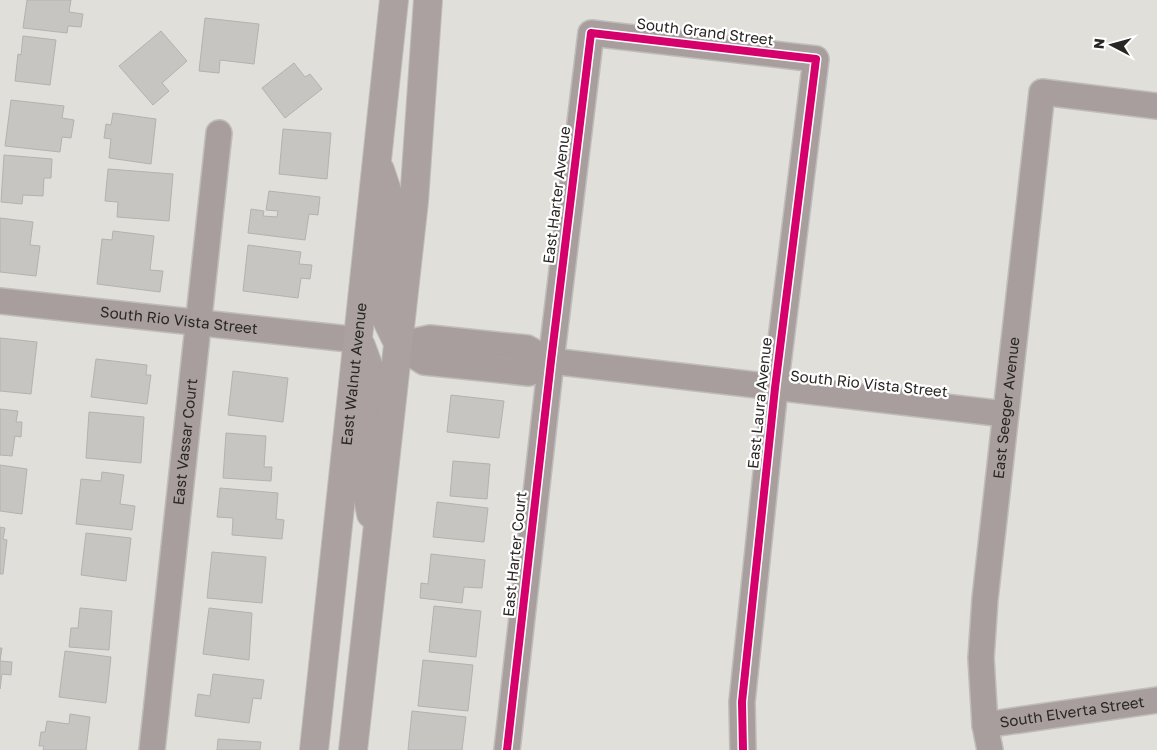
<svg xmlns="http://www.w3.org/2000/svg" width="1157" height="750" viewBox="0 0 1157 750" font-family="'Golos Text',sans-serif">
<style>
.building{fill:#c7c5c1;stroke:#b3b2af}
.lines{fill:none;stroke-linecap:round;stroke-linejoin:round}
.minor-casing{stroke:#bfbdba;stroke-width:28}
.major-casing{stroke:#bfbdba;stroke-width:30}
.minor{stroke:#a99e9e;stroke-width:25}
.major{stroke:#aaa1a0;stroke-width:28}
.cycleway-casing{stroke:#fff;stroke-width:11}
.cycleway{stroke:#d6006c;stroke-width:8}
.labels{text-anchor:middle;stroke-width:4.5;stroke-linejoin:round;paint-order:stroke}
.street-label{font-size:15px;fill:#292724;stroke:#fff}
</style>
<rect width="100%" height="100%" fill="#e1dfda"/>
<!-- building -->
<path class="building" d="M27,0H71L69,12L83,14L81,27L68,26L67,33L23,28Z
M205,18L259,24L254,64L220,60L219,73L199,71Z
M161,31L187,61L162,83L169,91L153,105L119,66Z
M23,36L56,40L50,85L15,81L18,54L21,55Z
M294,63L305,77L310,74L322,89L285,118L262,88Z
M11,100L64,106L62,118L74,120L71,138L62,137L60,152L5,146Z
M113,113L156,119L151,164L109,158L111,139L104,138L106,124L111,125Z
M283,129L331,133L327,179L279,174Z
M4,155L52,159L51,178H44L43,196L23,195L22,204L1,202Z
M108,169L173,174L169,221L117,217L118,202L105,201Z
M269,191L320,197L318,215L309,214L305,240L248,233L251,209L264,211L263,216L277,217L278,211L266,210Z
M0,218L33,222L30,245L40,246L36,276L0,272Z
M113,231L154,236L150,270L163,271L160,292L97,284L102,239L112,240Z
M248,245L301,252L299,264L312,265L310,279L301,278L298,298L243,291Z
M0,338L37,342L31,394L0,391Z
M96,359L147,365L146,375H151L147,404L91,397Z
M233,371L288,378L283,422L228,415Z
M451,395L504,401L499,438L447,432Z
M0,409L18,411L16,422H22L21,437L15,436L12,456L0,455Z
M89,412L144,417L141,463L86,458Z
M226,433L266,436L264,467H272L271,481L223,478Z
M453,461L490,464L487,499L450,496Z
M0,465L27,469L22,514L0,511Z
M102,472L124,475L120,504L135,506L132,530L76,524L81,479L101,481Z
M220,488L278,493L276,519L284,520L282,539L232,535L233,518L217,517Z
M437,502L488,508L484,542L433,537Z
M0,527L5,528L3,539L7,540L3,574H0Z
M86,533L131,538L126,581L81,575Z
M212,552L266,557L262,603L207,598Z
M431,554L485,560L482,588L464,587L462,603L420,598L421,583L428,584Z
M434,606L481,611L476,657L429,652Z
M80,608L112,611L109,650L69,647L71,628H78Z
M209,608L252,613L249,660L203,654Z
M0,648H2L0,661L12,662L11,675L2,674L0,689Z
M65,651L111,657L106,703L59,697Z
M423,660L473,665L468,711L418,706Z
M213,674L264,680L261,699L253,698L249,723L195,716L198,694L210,696Z
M412,711L466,717L462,750H408Z
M70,714L90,717L86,750H43L44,746H39L41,732H45L47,721L69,724Z
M218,739L261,742L260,750H217Z"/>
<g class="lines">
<defs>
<g id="minor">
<path id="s1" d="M0,301L358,340"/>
<path d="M398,345L430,338L527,348L551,361L1005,414"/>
<path d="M398,345L424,362L529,373L551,361"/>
<path id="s2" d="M985,725L1157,700"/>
<path id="s3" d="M152,750L219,133"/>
<path d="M507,750L551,361L591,33L816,59L775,388L742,702L743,750"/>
<path id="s4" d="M990,750L985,725L981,658L985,599L1042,92L1157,106"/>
</g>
<g id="major">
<path d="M380,170L393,209L383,312L395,337"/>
<path d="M361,346L375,384L363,472L371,514"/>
<path id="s5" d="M314,750L394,0"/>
<path d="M353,750L414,201L428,0"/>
</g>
</defs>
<!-- minor casing -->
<use href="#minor" class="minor-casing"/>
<!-- major casing -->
<use href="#major" class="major-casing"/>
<!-- minor -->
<use href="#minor" class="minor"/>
<!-- major -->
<use href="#major" class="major"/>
<defs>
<path id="cycleway" d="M507,750L551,361L591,33L816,59L775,388L742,702L743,750"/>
</defs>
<!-- cycleway casing -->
<use href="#cycleway" class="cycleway-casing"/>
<!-- cycleway -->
<use href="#cycleway" class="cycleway"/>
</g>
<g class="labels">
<!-- street labels -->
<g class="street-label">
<text transform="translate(705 32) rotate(7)" y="5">South Grand Street</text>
<text transform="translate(557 195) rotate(-83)" y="5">East Harter Avenue</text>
<text dy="5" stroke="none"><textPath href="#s1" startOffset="180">South Rio Vista Street</textPath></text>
<text dy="5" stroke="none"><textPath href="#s5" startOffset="378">East Walnut Avenue</textPath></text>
<text transform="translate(869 384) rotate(6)" y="5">South Rio Vista Street</text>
<text transform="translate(760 403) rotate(-84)" y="5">East Laura Avenue</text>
<text dy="5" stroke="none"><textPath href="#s4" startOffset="344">East Seeger Avenue</textPath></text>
<text dy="5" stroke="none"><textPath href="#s3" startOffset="310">East Vassar Court</textPath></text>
<text transform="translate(515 554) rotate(-84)" y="5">East Harter Court</text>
<text dy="5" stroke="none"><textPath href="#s2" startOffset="88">South Elverta Street</textPath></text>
</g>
</g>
<!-- north arrow -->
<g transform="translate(1112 45) rotate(276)" stroke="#ffffff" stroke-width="4" paint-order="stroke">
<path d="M0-4L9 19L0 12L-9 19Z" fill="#292724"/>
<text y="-8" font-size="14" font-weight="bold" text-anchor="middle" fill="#292724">N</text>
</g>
</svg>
